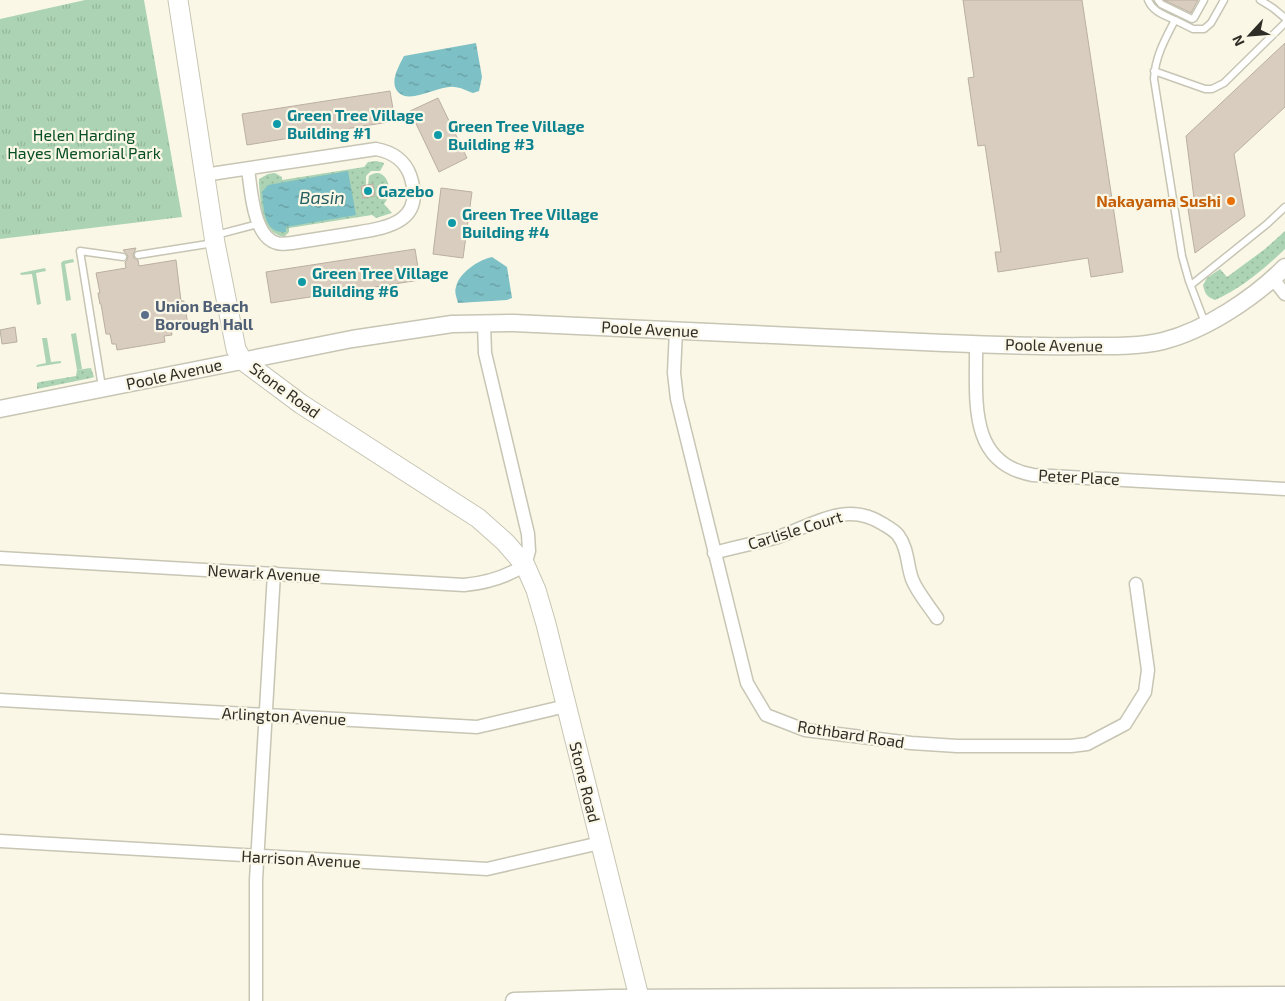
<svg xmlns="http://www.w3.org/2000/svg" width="1285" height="1001" viewBox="0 0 1285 1001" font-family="'Exo 2',sans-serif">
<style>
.grass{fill:url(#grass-dots)}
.park{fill:url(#park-tufts)}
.garden{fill:#acd4b4}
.water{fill:url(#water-ripples)}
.building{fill:#d8cdbf;stroke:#baafa1}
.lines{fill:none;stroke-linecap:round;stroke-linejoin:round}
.service-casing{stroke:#c7c5b4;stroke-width:9}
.minor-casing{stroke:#c7c5b4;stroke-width:15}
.tertiary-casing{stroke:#c7c5b4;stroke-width:19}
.secondary-casing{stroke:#c7c5b4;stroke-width:21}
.service{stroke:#fff;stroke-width:6}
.minor{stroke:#fff;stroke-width:12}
.tertiary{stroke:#fff;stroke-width:16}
.secondary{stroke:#fff;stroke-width:19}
.culture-dot{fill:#0f9aa8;stroke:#faf7e6;stroke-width:2}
.food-dot{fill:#e8710a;stroke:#faf7e6;stroke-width:2}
.service-dot{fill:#5c6f8a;stroke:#faf7e6;stroke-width:2}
.labels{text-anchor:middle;stroke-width:4.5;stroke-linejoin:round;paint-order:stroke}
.culture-label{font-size:16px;font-weight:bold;fill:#0d838f;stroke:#faf7e6;text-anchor:start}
.park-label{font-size:16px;fill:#074e22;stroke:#faf7e6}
.food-label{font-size:16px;font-weight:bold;fill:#c56008;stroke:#faf7e6;text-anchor:end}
.service-label{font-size:16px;font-weight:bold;fill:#4e5e75;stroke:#faf7e6;text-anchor:start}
.street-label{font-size:16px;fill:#2e2d26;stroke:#faf7e6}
.water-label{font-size:18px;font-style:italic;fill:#275f63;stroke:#faf7e6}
</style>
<defs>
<pattern id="grass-dots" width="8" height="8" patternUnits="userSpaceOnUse" patternTransform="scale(1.25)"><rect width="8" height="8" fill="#acd4b4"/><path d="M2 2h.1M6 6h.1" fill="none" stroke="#94b69b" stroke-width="1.8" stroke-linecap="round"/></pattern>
<pattern id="park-tufts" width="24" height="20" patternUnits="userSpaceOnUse" patternTransform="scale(1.25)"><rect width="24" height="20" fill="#acd4b4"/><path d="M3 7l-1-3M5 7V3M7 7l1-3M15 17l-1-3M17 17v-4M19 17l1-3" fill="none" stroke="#94b69b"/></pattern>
<pattern id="water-ripples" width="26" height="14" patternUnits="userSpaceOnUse" patternTransform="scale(1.25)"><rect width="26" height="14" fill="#7dc0c5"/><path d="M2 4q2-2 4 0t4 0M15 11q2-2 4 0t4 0" fill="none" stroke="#679ca0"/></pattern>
</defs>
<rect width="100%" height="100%" fill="#faf7e6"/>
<!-- grass -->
<path class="grass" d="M376,161L384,163V164L380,171H371L366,176V185L361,186L363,197L368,185L369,176C385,164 396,190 384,204L392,213L376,218L372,215L289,228V232L284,237C260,232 261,203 259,184V179L268,174L275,173L282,177V180L364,167L368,162Z
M1285,231V249C1264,269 1242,288 1215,300C1207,297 1205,294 1203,285L1207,278L1220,269L1227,277L1265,249Z
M91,368L94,377L91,378L37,389V383L40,382L76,376L77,370Z"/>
<!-- park -->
<path class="park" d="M85,0H144L182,217L0,239V19Z"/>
<!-- garden -->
<path class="garden" d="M73,259L74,262L65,264L71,300L66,301L61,263L63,261Z
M45,268L46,271L36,273L41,304L37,305L32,274L21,275L20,273Z
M76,333L82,369L77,370L71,334Z
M42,338H47L51,362L61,361V363L36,367L37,365L46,363Z"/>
<!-- water -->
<path class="water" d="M476,43L482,77L479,91L473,93C467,91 460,87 454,87C439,85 410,105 398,92C389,82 399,66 404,56Z
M348,171L356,215L286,227V232C263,234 264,208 262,192L268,185Z
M492,257L507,267L512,298L507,300L458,303C457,298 454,293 456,287C459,273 478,260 492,257Z"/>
<!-- building -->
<path class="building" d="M963,0H1082L1123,272L1091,277L1088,258L998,272L995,252H1001L985,145L978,146L968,78L974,77Z
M1164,0H1198L1191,13Z
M1285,43V107L1234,154L1245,216L1195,253L1188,209L1195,206L1186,136Z
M390,91L395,121L247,145L242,114Z
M438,98L467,158L439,172L410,111Z
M373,184L375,196L363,198L361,186Z
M441,188L472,192L463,258L433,254Z
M136,248L133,255L134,258L138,260L139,266L176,260L181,301H184L188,325L171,328L172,335L164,336L165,342L117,350L116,344H112L110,334H106L101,304H100L99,299L98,293H100L96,273L126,268L125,262L127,260L128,256L123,250Z
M415,249L420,280L271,303L266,272Z
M15,327L17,342L2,344L0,330Z"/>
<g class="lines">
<defs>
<path id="service" d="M1148,0C1153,12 1164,15 1175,20
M1158,0L1161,4L1192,19L1194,18L1204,0
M1260,0L1273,8L1285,18
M1154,71L1205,89H1212L1224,83L1285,23
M216,235L258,224
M138,255L214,243
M1191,285L1267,224L1285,207
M1205,323L1189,281L1182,256L1154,79C1155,57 1165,39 1175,20L1193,29H1204L1211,23L1224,0
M102,387L80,251L123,257"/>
<path id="minor" d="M204,175L376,149C392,152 404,159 410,175C427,225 383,228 349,234C330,237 311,240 292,243C287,243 281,245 277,243C253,237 251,189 248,169
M1273,279L1285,294
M676,330L674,373L677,399L747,683L766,715L805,730L911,743L957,746H1071L1087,744L1125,724L1145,692L1148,670L1136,584
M976,344C977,397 966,463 1033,475L1285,489
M714,553C735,547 757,543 778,537C814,525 846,500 883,524C888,527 894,530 898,535C908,548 907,565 912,579C917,592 929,606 937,618
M0,558L464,585C485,583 508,576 525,565L529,551L528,534L485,353L484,324
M0,700L477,727L566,706
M0,841L487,869L600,843
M256,1001V880L274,573"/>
<path id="tertiary" d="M0,409L352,339L452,324L514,323C658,330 801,337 944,343C991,345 1037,347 1084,346C1110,346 1138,347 1163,341C1206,330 1254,298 1285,267
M514,1001L612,998L1285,995"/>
<path id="secondary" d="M178,0L215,243L236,349L242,360L301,404L478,518L505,542L525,565L536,590L546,624L640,1001"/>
</defs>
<!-- service casing -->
<use href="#service" class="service-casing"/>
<!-- minor casing -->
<use href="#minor" class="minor-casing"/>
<!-- tertiary casing -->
<use href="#tertiary" class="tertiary-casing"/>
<!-- secondary casing -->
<use href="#secondary" class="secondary-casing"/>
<!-- service -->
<use href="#service" class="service"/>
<!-- minor -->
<use href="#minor" class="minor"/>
<!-- tertiary -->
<use href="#tertiary" class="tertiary"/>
<!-- secondary -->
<use href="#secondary" class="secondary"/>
</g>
<!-- markers -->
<g class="culture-dot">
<circle cx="277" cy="124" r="5"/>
<circle cx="438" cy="135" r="5"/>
<circle cx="368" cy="191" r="5"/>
<circle cx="452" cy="223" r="5"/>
<circle cx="302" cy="282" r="5"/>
</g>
<circle class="food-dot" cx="1231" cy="201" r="5"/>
<circle class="service-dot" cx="145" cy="315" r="5"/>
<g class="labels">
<!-- culture labels -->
<g class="culture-label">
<text x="287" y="121">Green Tree Village<tspan x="287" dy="18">Building #1</tspan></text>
<text x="448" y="132">Green Tree Village<tspan x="448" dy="18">Building #3</tspan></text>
<text x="378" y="197">Gazebo</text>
<text x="462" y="220">Green Tree Village<tspan x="462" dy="18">Building #4</tspan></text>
<text x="312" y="279">Green Tree Village<tspan x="312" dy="18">Building #6</tspan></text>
</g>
<!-- park labels -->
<g class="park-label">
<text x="84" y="141">Helen Harding<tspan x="84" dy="18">Hayes Memorial Park</tspan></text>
</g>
<!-- food labels -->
<g class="food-label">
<text x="1221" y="207">Nakayama Sushi</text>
</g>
<!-- service labels -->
<g class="service-label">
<text x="155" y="312">Union Beach<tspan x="155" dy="18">Borough Hall</tspan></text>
</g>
<!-- street labels -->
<g class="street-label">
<text transform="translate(650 329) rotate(3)" y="6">Poole Avenue</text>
<text transform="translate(1054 345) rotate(1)" y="6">Poole Avenue</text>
<text transform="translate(174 374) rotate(-12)" y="6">Poole Avenue</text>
<text transform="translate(285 390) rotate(36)" y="6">Stone Road</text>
<text transform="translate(1079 477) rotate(3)" y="6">Peter Place</text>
<text transform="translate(795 530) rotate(-17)" y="6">Carlisle Court</text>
<text transform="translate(264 573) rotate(3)" y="6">Newark Avenue</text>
<text transform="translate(284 716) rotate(3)" y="6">Arlington Avenue</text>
<text transform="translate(851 734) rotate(9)" y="6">Rothbard Road</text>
<text transform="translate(585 782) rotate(76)" y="6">Stone Road</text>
<text transform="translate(301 859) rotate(3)" y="6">Harrison Avenue</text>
</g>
<!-- water labels -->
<g class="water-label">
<text x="322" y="204">Basin</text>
</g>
</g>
<!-- north arrow -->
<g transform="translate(1250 35) rotate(244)" stroke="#faf7e6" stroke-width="4" paint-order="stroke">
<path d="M0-4L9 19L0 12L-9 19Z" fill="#2e2d26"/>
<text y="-8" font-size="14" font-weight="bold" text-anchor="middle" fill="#2e2d26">N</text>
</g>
</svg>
